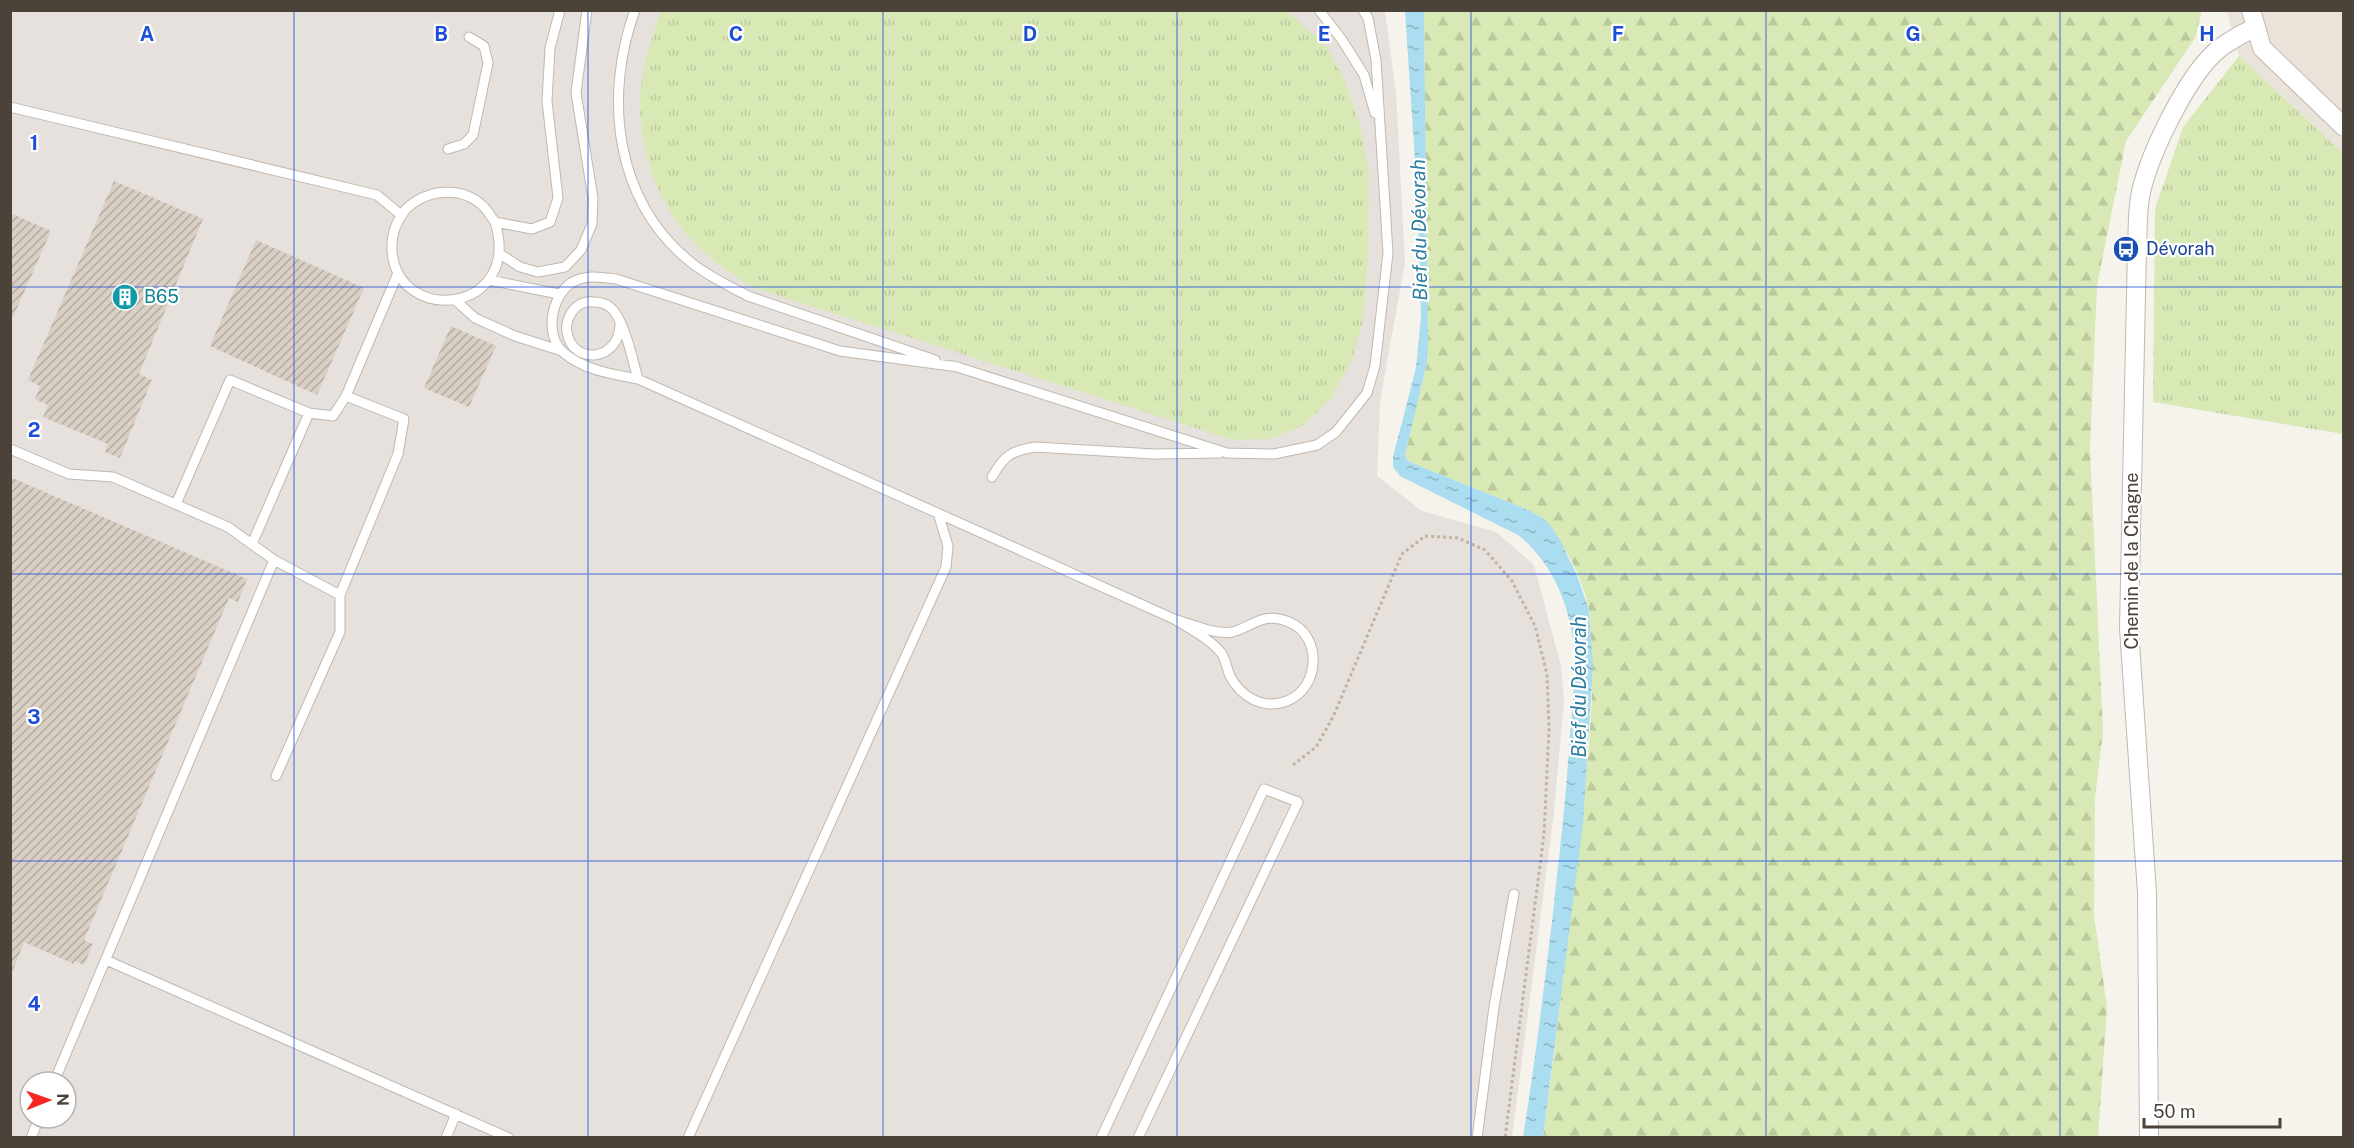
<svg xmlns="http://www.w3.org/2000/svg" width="2354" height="1148" viewBox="0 0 2354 1148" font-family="'Public Sans',sans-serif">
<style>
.residential{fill:#eae3da}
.industrial{fill:#e6e1dd;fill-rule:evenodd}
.grass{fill:url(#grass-tufts)}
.forest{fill:url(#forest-firs)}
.water{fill:url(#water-ripples)}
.building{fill:url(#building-hatch)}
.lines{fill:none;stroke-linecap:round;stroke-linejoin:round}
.service-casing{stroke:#c1b8ae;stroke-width:11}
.minor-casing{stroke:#c1b8ae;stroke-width:20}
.path{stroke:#c3b2a0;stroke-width:3;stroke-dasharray:3 3;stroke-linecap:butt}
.service{stroke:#fff;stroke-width:9}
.minor{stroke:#fff;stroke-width:18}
.grid{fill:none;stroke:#1d4ed8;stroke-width:1.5;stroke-opacity:0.55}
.labels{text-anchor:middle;stroke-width:4.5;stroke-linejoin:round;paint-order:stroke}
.transit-label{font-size:18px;fill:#164399;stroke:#fff;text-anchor:start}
.culture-label{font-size:18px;fill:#0d838f;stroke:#fff;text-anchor:start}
.street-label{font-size:18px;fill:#4b4239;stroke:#fff}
.water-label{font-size:20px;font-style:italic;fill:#2d7d9e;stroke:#fff}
.grid-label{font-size:20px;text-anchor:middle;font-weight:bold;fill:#1d4ed8;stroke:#fff;stroke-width:4.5;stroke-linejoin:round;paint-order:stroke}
</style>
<defs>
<pattern id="grass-tufts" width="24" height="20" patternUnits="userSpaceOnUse" patternTransform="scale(1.5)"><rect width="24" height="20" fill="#d8e9b6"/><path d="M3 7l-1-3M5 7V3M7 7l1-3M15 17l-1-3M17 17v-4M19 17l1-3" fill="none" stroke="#bbc99d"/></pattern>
<pattern id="forest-firs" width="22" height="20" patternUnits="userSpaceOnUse" patternTransform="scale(1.5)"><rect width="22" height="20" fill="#d8e9b6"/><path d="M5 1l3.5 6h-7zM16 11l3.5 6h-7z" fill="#bbc99d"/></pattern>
<pattern id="water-ripples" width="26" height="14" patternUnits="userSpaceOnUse" patternTransform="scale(1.5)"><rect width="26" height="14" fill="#aaddf0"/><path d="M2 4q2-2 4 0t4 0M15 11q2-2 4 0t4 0" fill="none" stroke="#8cb5c3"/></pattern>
<pattern id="building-hatch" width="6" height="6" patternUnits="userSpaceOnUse" patternTransform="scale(1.5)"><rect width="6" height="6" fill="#dacfc4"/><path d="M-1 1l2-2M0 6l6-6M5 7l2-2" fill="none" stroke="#b3aaa0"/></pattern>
</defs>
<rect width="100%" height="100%" fill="#f6f2ec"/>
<!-- residential -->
<path class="residential" d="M2227,11H2343V153L2239,56Z"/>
<!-- industrial -->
<path class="industrial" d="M10,11H1385L1396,93L1405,262L1380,402L1377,476L1422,511L1496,532L1534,565L1561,666L1564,701L1554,812L1512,1137H11ZM30,1082H66V1118H30Z"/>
<!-- grass -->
<path class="grass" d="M661,11H1287L1326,46L1343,76L1359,122L1369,173L1368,260L1363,320L1353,358L1331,399L1304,425L1270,439L1233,440L751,287C728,271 705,256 687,235C657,199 640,150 640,104C640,73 651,39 661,11Z
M2239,56L2343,153V434L2153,402L2155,209L2183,127Z"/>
<!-- forest -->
<path class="forest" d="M1424,11H2202L2195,38L2126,141L2097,285L2090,450L2103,732L2095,799L2094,915L2107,1007L2098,1137H1543C1558,1029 1570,921 1582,813C1588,756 1595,699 1591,641C1590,631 1591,619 1589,609C1582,575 1560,530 1530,511L1412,463L1407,460L1405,455L1427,363L1428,343Z"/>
<!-- water -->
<path class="water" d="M1405,11H1424L1428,343L1427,363L1405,455L1407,460L1412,463L1530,511L1544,519L1553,529L1561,542L1577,575L1589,610L1593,666L1583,824L1543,1137H1523C1535,1063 1544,988 1553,913C1559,857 1566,802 1569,746C1572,706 1579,662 1570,623C1563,590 1545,556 1518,535L1400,476L1393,467V457L1416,368L1421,317L1417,190Z"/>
<!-- building -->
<path class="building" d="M114,181L203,219L139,374L152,380L120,458L105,452L108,444L43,417L48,405L35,399L40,386L28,380Z
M10,213L51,231L10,324Z
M256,240L364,288L317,395L210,346Z
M451,326L496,346L469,407L424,388Z
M10,477L247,579L238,602L229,598L84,940L93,944L84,965L75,961L74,964L24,942L11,975Z"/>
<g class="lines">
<defs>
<path id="service" d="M635,10C603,98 615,203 693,264C710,277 729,286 748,296L935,360
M1319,10L1342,40L1364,75L1375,113
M10,107L377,195L401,215
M448,149L464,144L473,135L488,63L484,46L469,37
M495,222C523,313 398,327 392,251C391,235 396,221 406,209C427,189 462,185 484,207C488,211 491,217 495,222L532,229L550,222L558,198L547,101L550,48L560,10
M500,254L520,267L538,272L565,267L581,250L592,224L593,198L576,93L587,10
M489,280L559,294
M455,300L475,318L515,336L562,351
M620,322C621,362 572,366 567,332C565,323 570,313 576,307C581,303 587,301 593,302C600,302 605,303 610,307C624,318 633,361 638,379
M954,366L1227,453L1274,454L1317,445L1336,432L1367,393L1375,366L1388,253L1376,60L1368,18L1363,10
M958,367L840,351L616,279C601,277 585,274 571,283C551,297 544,336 564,353C586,371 612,374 638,379L1174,619C1190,629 1211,639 1222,654C1226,661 1227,669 1230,676C1241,697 1263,710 1287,701C1320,688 1323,636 1289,622C1262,611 1253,627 1232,632C1215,635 1191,624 1174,619
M10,449L69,474L113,477L228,527L274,560L340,595
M992,477C1004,456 1010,451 1035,447L1154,454L1219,453
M176,504L230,380L309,413L333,416L346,396L398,273
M252,544L309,413
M276,776L340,632V595L398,454L404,419L346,396
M106,960L509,1138
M54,1082L274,560
M31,1138L39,1118
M446,1138L456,1114
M688,1138L946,567L948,546L938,513
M1101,1138L1264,789L1298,802L1138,1138
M1477,1138L1494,1007L1514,894"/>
<path id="minor" d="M2251,10L2262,48L2344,127
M2149,1138L2147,893L2129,628L2137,247C2138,229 2137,210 2141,192C2150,153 2188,73 2220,48C2231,40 2243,33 2255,28"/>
</defs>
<!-- service casing -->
<use href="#service" class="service-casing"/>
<!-- minor casing -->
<use href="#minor" class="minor-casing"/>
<!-- path -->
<path class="path" d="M1293,765L1316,747L1333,717L1402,554L1425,536L1458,538L1485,550L1512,581L1535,626L1547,674L1549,729L1544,834L1505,1138"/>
<!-- service -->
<use href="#service" class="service"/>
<!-- minor -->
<use href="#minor" class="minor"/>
</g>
<!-- grid -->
<path class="grid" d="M294,10V1138M588,10V1138M883,10V1138M1177,10V1138M1471,10V1138M1766,10V1138M2060,10V1138M10,287H2344M10,574H2344M10,861H2344"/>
<!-- icons -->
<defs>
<symbol id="bus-disc" viewBox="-11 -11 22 22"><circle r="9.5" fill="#1a4fb4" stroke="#fff"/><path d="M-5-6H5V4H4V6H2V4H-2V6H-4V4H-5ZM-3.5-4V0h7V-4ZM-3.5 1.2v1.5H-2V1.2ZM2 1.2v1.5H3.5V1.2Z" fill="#fff"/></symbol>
<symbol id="building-disc" viewBox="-11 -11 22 22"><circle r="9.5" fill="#0f9aa8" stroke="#fff"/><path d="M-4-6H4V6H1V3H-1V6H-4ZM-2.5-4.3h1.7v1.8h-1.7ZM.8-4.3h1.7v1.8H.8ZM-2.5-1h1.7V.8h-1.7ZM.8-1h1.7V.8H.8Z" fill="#fff"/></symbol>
</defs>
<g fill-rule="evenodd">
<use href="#bus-disc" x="2111" y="234" width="30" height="30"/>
<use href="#building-disc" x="110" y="282" width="30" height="30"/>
</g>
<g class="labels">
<!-- transit labels -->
<g class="transit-label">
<text x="2146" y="255">Dévorah</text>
</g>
<!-- culture labels -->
<g class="culture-label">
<text x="144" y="303">B65</text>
</g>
<!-- street labels -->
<g class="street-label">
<text transform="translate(2132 561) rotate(-90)" y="6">Chemin de la Chagne</text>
</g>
<!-- water labels -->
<g class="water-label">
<text transform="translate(1419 230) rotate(-91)" y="7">Bief du Dévorah</text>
<text transform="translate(1579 687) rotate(-90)" y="7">Bief du Dévorah</text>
</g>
</g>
<g class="grid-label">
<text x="147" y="41">A</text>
<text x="441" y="41">B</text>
<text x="736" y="41">C</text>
<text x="1030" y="41">D</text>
<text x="1324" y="41">E</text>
<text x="1618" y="41">F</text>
<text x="1913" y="41">G</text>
<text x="2207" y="41">H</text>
<text x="34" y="150">1</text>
<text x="34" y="437">2</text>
<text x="34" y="724">3</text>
<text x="34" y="1011">4</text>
</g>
<!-- border -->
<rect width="2354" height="1148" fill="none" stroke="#4b4239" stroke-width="24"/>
<!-- north arrow -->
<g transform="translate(48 1100) rotate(89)"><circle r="28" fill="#ffffff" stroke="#b7b3b0" stroke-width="1.5"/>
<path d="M0-4.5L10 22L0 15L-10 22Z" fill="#f72721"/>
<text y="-9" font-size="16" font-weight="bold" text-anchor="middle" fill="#4b4239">N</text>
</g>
<!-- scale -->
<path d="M2144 1118v9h136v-9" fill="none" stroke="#4b4239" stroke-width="3"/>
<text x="2153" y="1118" font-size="18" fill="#4b4239" stroke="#ffffff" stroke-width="4.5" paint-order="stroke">50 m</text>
</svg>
